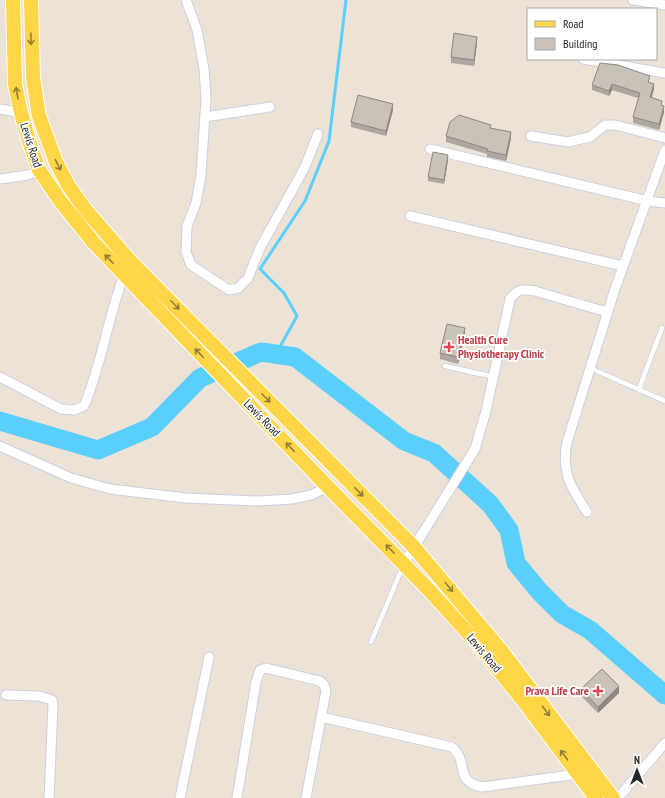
<svg xmlns="http://www.w3.org/2000/svg" width="665" height="798" viewBox="0 0 665 798" font-family="'PT Sans Narrow',sans-serif">
<style>
.lines{fill:none;stroke-linecap:round;stroke-linejoin:round}
.stream{stroke:#5acffc;stroke-width:3}
.river{stroke:#5acffc;stroke-width:19}
.service-casing{stroke:#cbcfe2;stroke-width:6}
.minor-casing{stroke:#cbcfe2;stroke-width:11}
.primary-casing{stroke:#fff;stroke-width:16}
.service{stroke:#fff;stroke-width:4.5}
.minor{stroke:#fff;stroke-width:9}
.primary{stroke:#ffd647;stroke-width:14}
.wall{fill:#ada79f}
.shaded-wall{fill:#8d8882}
.building{fill:#c9c2b9;stroke:#8d8882}
.oneway{stroke:#927e36}
.health-dot{fill:#e0444e;stroke:#fff;stroke-width:1.5}
.labels{text-anchor:middle;stroke-width:3.5;stroke-linejoin:round;paint-order:stroke}
.street-label{font-size:12px;fill:#262626;stroke:#fff}
.health-label{font-size:12px;font-weight:bold;fill:#be3a42;stroke:#fff;text-anchor:start}
</style>
<rect width="100%" height="100%" fill="#ece2d5"/>
<g class="lines">
<!-- stream -->
<path class="stream" d="M276,354L297,316L284,293L260,269L305,201L329,141L346,0"/>
<!-- river -->
<path class="river" d="M0,421L98,450L152,427L200,378L261,352L295,357L404,441L434,453L490,504L509,530L516,563L539,591L562,614L590,630L665,695"/>
<defs>
<path id="service" d="M445,366L494,377
M590,368L665,401
M639,389L662,328
M371,642L403,566"/>
<path id="minor" d="M186,0L197,30L204,69L206,98L201,175L196,203L187,226L186,252L191,265L229,290L238,288L248,278L260,248L304,169L318,134
M633,0L665,5
M583,59L665,73
M0,109L21,113
M205,117L270,107
M531,136L568,142L590,137L605,125H615L665,138
M430,149L648,201L665,203
M0,179L28,175L39,170
M410,216L623,266
M0,377L61,409L74,410L84,406C102,363 108,317 124,275
M0,446L71,478L110,489L186,498L258,501L292,499L311,495L328,487
M587,512C571,488 561,472 567,442L615,289L665,150
M404,563L475,449L486,411L510,299C517,289 523,289 535,291L607,312
M6,695L39,696L52,700L53,706L49,798
M321,717L452,747C470,763 453,781 482,787L578,774
M180,798L209,657
M237,798L256,682L260,670L266,668L320,681L324,685L326,691L306,798
M618,798L665,743"/>
<path id="primary" d="M13,0L15,84L21,113L30,144L39,170L61,202L94,243L328,487L429,590L476,642L525,703L596,798
M31,0L33,77L39,116L56,162L68,185L85,209L131,262L413,546L500,649L613,798"/>
</defs>
<!-- service casing -->
<use href="#service" class="service-casing"/>
<!-- minor casing -->
<use href="#minor" class="minor-casing"/>
<!-- primary casing -->
<use href="#primary" class="primary-casing"/>
<!-- service -->
<use href="#service" class="service"/>
<!-- minor -->
<use href="#minor" class="minor"/>
<!-- primary -->
<use href="#primary" class="primary"/>
</g>
<!-- wall -->
<path class="wall" d="M477,43L474,66L451,63V57Z
M650,82L654,89L651,98L662,105L664,112L659,130L633,123V117L638,98L612,90L609,96L592,90V85Z
M393,110L386,136L351,127V122Z
M491,128L511,138L506,161L487,157V154L446,142V136Z
M448,160L444,184L428,181V177Z
M465,334L458,364L440,359V353Z
M581,689L619,693L598,713L581,696Z"/>
<!-- shaded-wall -->
<path class="shaded-wall" d="M477,37V43L474,66V60Z
M612,84V90L609,96V91Z
M654,84V89L650,103V97Z
M393,104V110L386,136V131Z
M664,106V112L659,130V124Z
M511,132V138L506,161V155Z
M448,155V160L444,184V180Z
M465,328V334L458,364V357Z
M619,686V693L598,713V707Z"/>
<!-- building -->
<path class="building" d="M454,33L477,37L474,60L451,57Z
M600,63L618,65L650,76L648,82L654,84L650,97L662,101L661,105L664,106L659,124L633,117L640,93L612,84L609,91L592,85Z
M358,95L393,104L386,131L351,122Z
M459,115L491,125L490,128L511,132L506,155L487,151L488,149L446,136L450,122Z
M433,152L448,155L444,180L428,177Z
M447,324L465,328L458,357L440,353Z
M602,669L619,686L598,707L581,689Z"/>
<!-- one-way arrows -->
<defs><path id="oneway-shaft" d="M-6 0H5M1.5-3L5.5 0L1.5 3" fill="none" stroke-width="1.6" stroke-linecap="round" stroke-linejoin="round"/></defs>
<g class="oneway">
<use href="#oneway-shaft" transform="translate(31 39) rotate(89)"/>
<use href="#oneway-shaft" transform="translate(17 93) rotate(-100)"/>
<use href="#oneway-shaft" transform="translate(58 165) rotate(63)"/>
<use href="#oneway-shaft" transform="translate(109 259) rotate(-134)"/>
<use href="#oneway-shaft" transform="translate(175 305) rotate(45)"/>
<use href="#oneway-shaft" transform="translate(199 353) rotate(-134)"/>
<use href="#oneway-shaft" transform="translate(266 398) rotate(45)"/>
<use href="#oneway-shaft" transform="translate(290 447) rotate(-134)"/>
<use href="#oneway-shaft" transform="translate(359 492) rotate(46)"/>
<use href="#oneway-shaft" transform="translate(390 549) rotate(-135)"/>
<use href="#oneway-shaft" transform="translate(449 587) rotate(50)"/>
<use href="#oneway-shaft" transform="translate(546 711) rotate(53)"/>
<use href="#oneway-shaft" transform="translate(564 755) rotate(-127)"/>
</g>
<!-- markers -->
<g class="health-dot">
<path d="M447 341h4v4h4v4h-4v4h-4v-4h-4v-4h4z"/>
<path d="M596 685h4v4h4v4h-4v4h-4v-4h-4v-4h4z"/>
</g>
<g class="labels">
<!-- street labels -->
<g class="street-label">
<text transform="translate(31 145) rotate(72)" y="4">Lewis Road</text>
<text transform="translate(262 418) rotate(46)" y="4">Lewis Road</text>
<text transform="translate(484 653) rotate(50)" y="4">Lewis Road</text>
</g>
<!-- health labels -->
<g class="health-label">
<text x="458" y="344">Health Cure<tspan x="458" dy="14">Physiotherapy Clinic</tspan></text>
<text x="589" y="695" text-anchor="end">Prava Life Care</text>
</g>
</g>
<!-- legend -->
<rect x="527" y="8" width="130" height="52" fill="#ffffff" stroke="#a8a8a8"/>
<rect x="535" y="21" width="20" height="6" fill="#ffd647" stroke="#a8a8a8"/>
<text x="563" y="28" font-size="12" fill="#262626">Road</text>
<rect x="535" y="38" width="20" height="12" fill="#c9c2b9" stroke="#a8a8a8"/>
<text x="563" y="48" font-size="12" fill="#262626">Building</text>
<!-- north arrow -->
<g transform="translate(637 770)" stroke="#ffffff" stroke-width="3" paint-order="stroke">
<path d="M0-3L7 15L0 10L-7 15Z" fill="#262626"/>
<text y="-6" font-size="11" font-weight="bold" text-anchor="middle" fill="#262626">N</text>
</g>
</svg>
